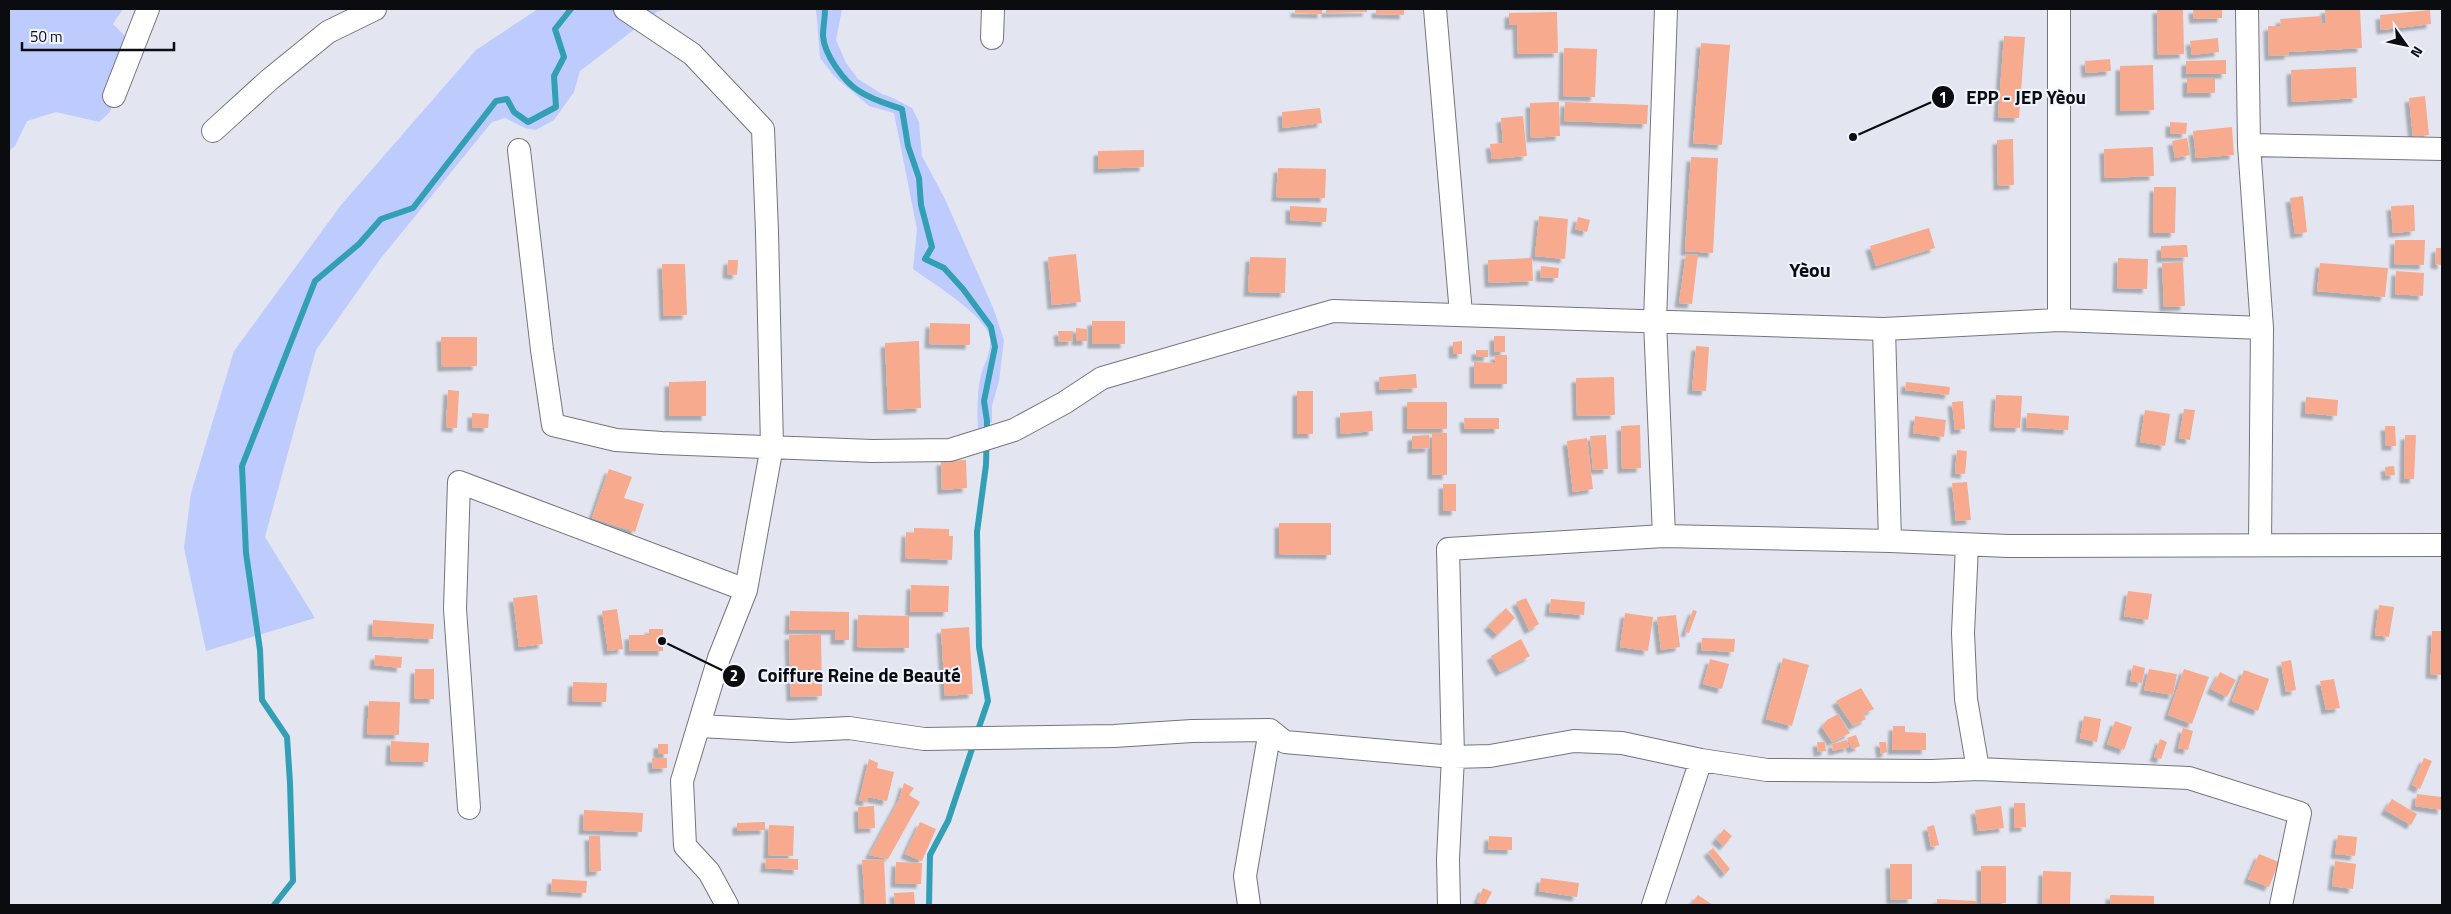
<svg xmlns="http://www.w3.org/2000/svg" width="2451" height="914" viewBox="0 0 2451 914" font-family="'Titillium Web',sans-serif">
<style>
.green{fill:#bdccfd}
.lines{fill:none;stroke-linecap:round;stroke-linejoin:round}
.stream{stroke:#339fb4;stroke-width:6}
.building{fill:#f7aa8d;filter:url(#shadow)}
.minor-casing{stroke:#72757e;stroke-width:24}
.minor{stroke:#fff;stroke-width:22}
.labels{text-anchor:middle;stroke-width:4;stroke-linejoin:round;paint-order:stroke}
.quarter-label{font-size:20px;font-weight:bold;fill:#0b0c0f;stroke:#f0f4fe}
.leader{fill:none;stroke:#0b0c0f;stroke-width:2}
.callout-dot{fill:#0b0c0f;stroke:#f0f4fe;stroke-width:2}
.mark-label{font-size:15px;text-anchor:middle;font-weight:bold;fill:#fff}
.callout-label{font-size:19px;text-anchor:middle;font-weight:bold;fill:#0b0c0f;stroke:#f0f4fe;stroke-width:4;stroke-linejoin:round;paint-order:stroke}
</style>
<defs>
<filter id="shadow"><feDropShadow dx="-4.5" dy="4.5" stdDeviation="1" flood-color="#0004"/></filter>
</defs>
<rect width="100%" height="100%" fill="#e3e6f0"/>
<!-- green -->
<path class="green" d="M9,9H123L113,24L130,41L110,112L99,122L56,112L27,121L15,146L9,151Z
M538,9H666L657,12L580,71L574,92L554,120L536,130L525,128L505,118L492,122L381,258L316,350L265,537L315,618L206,651L184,548L191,493L234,351L341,205L476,50Z
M816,9H842L836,40L846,63L858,79L882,94L893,98L912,108L919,122L922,156L944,197L994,310L1004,340L999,381L992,406V422L978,429C977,412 977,392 981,375C984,364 992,350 990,338C986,315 932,283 913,269L917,229L894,113L869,106L834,76L820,58Z"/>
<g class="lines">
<!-- stream -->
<path class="stream" d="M825,9C825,18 823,27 823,36C824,54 844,82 859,91C872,100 888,104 902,109L908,146L919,178L921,205L932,247L925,259L944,268L963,289L991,327L995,347L984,401L987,421L986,465L977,532L979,647L988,701L977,733
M274,905L293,881L290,783L287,737L262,700L260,650L246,553L242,466L315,281L359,244L381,219L413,208L496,101L507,99L514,112L528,122L556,107L554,76L564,57L555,29L571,9
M929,905L930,855L948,821L974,743"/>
</g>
<!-- building -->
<path class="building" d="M1295,9H1322V14L1295,13Z
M1326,9H1367V12L1326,13Z
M1376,9H1404V15L1376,14Z
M2157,9H2183L2184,54L2158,55Z
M2193,9H2222V18L2194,19Z
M2325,9H2360L2362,48L2289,52V55L2269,56L2268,26H2281L2280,19L2321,16V23H2326Z
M2430,10L2431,24L2381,30L2380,15Z
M1557,12L1558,53L1518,54L1517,25H1509V13Z
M2004,36L2025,37L2019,118L1998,117Z
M2218,38L2219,52L2192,55L2190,41Z
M1701,43L1730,45L1722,145L1693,143Z
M1564,48L1597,49L1595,97L1563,96Z
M2110,59L2111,71L2086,73L2085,61Z
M2226,60V74H2186V61Z
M2153,65L2154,110L2120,111V66Z
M2356,67L2357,98L2292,102L2291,70Z
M2187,78H2215V93H2187Z
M2425,96L2429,135L2413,137L2409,98Z
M1559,102L1560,136L1531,138L1530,103Z
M1565,102L1648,105L1647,124L1564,121Z
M1320,108L1322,123L1283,128L1282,112Z
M1523,116L1527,156L1492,159L1490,144L1503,143L1501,118Z
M2170,122L2187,123L2186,134L2170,133Z
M2232,127L2234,155L2196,158L2193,131Z
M2187,138L2190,155L2175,158L2172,141Z
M2013,139L2014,185L1998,186L1997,140Z
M2153,147L2154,176L2105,178L2104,149Z
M1144,150V167L1098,169V151Z
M1691,157L1718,158L1713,253L1685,251Z
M1278,168L1326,169L1325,198L1276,197Z
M2154,187H2176L2175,233H2153Z
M2303,196L2307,232L2295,234L2290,198Z
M2414,205L2415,231L2393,233L2391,206Z
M1290,206L1327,208L1326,222L1290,220Z
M1539,216L1568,219L1565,259L1535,256Z
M1578,217L1590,220L1587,232L1575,229Z
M1929,228L1935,248L1876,266L1870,246Z
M2395,240H2425L2424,265L2394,264Z
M2187,245L2188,257L2161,258V246Z
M2436,248H2442V265L2435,264Z
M1076,254L1081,302L1052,305L1048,257Z
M1686,254L1698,255L1692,304L1679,303Z
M1250,257L1286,258L1285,293L1248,292Z
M1532,258L1533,281L1489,283L1488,260Z
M2118,258L2148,259L2147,289L2117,288Z
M728,260H738L737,275L727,274Z
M2183,262L2185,306L2164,307L2162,263Z
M2320,263L2388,268L2385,297L2317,291Z
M662,264H685L687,315L664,316Z
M1541,266L1559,268L1558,278L1540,277Z
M2396,271L2424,273L2423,296L2395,294Z
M1092,321H1125V344H1092Z
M930,323L970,324V345L929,344Z
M1076,328L1087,329V341H1076Z
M1058,331H1073V341L1059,342Z
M1494,336H1505V352H1494Z
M441,337H477V366L442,367Z
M919,341L921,408L888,410L885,343Z
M1462,341V354H1453V342Z
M1696,346L1709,347L1706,391L1692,390Z
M1476,350H1488V357H1476Z
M1495,355H1507V384H1474V362L1495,363Z
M1416,374L1417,388L1380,390L1379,377Z
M1614,377L1615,415L1577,416L1576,378Z
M706,381V416H669V382Z
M1906,382L1950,387L1949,395L1905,390Z
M448,390L459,391L457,428L446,427Z
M1297,391H1313V434H1297Z
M1996,395L2022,396L2020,428L1994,427Z
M2306,397L2338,400L2337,416L2305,413Z
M1963,401L1965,429L1955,430L1952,402Z
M1407,402H1447V429H1407Z
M2184,409L2195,410L2190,440L2179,438Z
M2145,410L2170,414L2165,446L2140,442Z
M1372,411L1373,431L1341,434L1340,413Z
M472,413L489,414L488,428L472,427Z
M2027,413L2069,416L2068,430L2026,427Z
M1915,416L1946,420L1944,437L1913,433Z
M1464,418H1499V429H1465Z
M1640,425L1641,468L1622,469L1621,426Z
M2385,426H2395L2396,446H2386Z
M1432,433H1447V475H1432Z
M1429,435L1430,448L1412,449V436Z
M1606,435L1608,469L1593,470L1590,436Z
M2405,435H2416L2414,479H2404Z
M1587,438L1593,489L1573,492L1567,441Z
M1957,450L1967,451L1965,474L1955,473Z
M966,460L967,488L942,490L941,461Z
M2394,466L2395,475L2386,476L2385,467Z
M609,469L632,477L624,498L644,504L635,532L592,518Z
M1967,482L1971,520L1956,521L1952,483Z
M1443,484H1456V511H1443Z
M1279,523H1331V555L1279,554Z
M914,528L949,529V536H953L952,560L905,558L906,532L914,533Z
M911,585L949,586L948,612H910Z
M2128,591L2152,594L2148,620L2124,616Z
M537,595L543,644L519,647L513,598Z
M1526,598L1539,624L1529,630L1516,602Z
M1551,599L1585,602L1584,615L1549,612Z
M2379,605L2394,607L2389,637L2375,635Z
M1506,608L1515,618L1497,635L1488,626Z
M617,609L623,649L608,651L602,611Z
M1693,610L1697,611L1689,633L1685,632Z
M790,611L849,612V640H835V630H789Z
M1625,613L1653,617L1648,651L1620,647Z
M858,615L909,616V648L857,647Z
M1676,615L1680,647L1661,650L1657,617Z
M373,620L434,624L433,639L372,636Z
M969,627L973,694L945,696L941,629Z
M649,629H663V651H629V635H649Z
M2432,631H2442V675L2430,674Z
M821,634L822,696L791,697L789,635Z
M1702,638L1735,639L1734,652L1701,650Z
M1521,639L1530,656L1500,672L1491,656Z
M375,655L402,657L401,668L374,665Z
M1783,658L1809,665L1792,726L1766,719Z
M1710,659L1729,664L1722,689L1703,684Z
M2291,660L2296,690L2286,692L2281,662Z
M2133,665L2145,668L2142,683L2130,681Z
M415,669H434V699H414Z
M2149,669L2177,674L2173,695L2144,690Z
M2184,669L2209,677L2192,724L2168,715Z
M2244,670L2269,679L2258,711L2232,701Z
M2220,672L2236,680L2227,697L2211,689Z
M2334,679L2340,708L2326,710L2320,681Z
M573,682L607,683L606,702L572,701Z
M1861,688L1874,709L1863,714L1866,719L1853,726L1836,701Z
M369,701L400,702L399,735L367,734Z
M1838,714L1850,733L1832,742L1822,727L1827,720Z
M2084,716L2101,719L2097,742L2080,738Z
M2115,721L2132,727L2124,750L2107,744Z
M1893,726H1905V732L1926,733V750H1892Z
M2183,728L2193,731L2188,750L2178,748Z
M1856,735L1860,746L1852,749L1847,738Z
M2160,739L2167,742L2161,759L2154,757Z
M1847,740L1849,747L1833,751L1832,744Z
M391,741L429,743L428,762L390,761Z
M1817,742H1825L1826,751L1818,752Z
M1879,742H1886L1887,752L1881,754Z
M658,744H668V754H658Z
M652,758H667V768L653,769Z
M2424,758L2432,761L2420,789L2412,785Z
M869,759L878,763L877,768L894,772L887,801L868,797L867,802L859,800Z
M904,783L914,788L909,795L920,802L888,859L869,855L899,800Z
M2417,794L2442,797V810L2415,806Z
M2392,799L2417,814L2411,825L2385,810Z
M2014,803H2025L2026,827L2014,828Z
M874,806L875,828L859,829L858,807Z
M2001,806L2004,828L1978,831L1975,810Z
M584,810L643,813L642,832L583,830Z
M765,822V830L737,831V823Z
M920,822L936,829L922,861L905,854Z
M769,825L794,826L793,856L768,855Z
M1934,825L1939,845L1931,847L1927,827Z
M1724,829L1732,836L1724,846L1716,839Z
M2338,835L2357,837L2355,856L2335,854Z
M589,836H600L601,871L590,872Z
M1489,836L1512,837V850L1488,849Z
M1713,848L1730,869L1725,874L1708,852Z
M2259,854L2279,862L2269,887L2248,879Z
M766,858L798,859V870L765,868Z
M884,859L886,905H865L862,860Z
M2335,861L2356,864L2353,889L2332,886Z
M896,862L922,863L921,884L895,883Z
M1890,864H1912V899L1891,900Z
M1981,866H2006V903H1981Z
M2043,871L2071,872L2070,905H2042Z
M1541,878L1579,883L1577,897L1539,891Z
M552,879L587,881L586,893L551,891Z
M1483,888L1492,892L1485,905L1477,902Z
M914,892L915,905H895L894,893Z
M1698,895L1713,905H1690Z
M2110,895L2154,896V905H2110Z
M1937,899L1977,901V905H1937Z"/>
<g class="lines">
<defs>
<path id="minor" d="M625,9L692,54L763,129L767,232L772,446L746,590L719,658L682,781L685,846L709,872L727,905
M1435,9L1461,314
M2247,9L2249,145L2262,328L2260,545
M992,38L993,9
M114,96L148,9
M213,131L269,80L328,32L375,9
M2249,145L2442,149
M519,150L542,350L553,425L616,440L662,443L872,451L950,450L1014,430L1064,403L1102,378L1333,311L1884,329L2059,320L2262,328
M2059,320V9
M1884,329L1890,541
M1664,536L1655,321L1666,9
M1967,545L1963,633L1966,699L1978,769
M700,726L790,731L849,728L924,739L1114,736L1192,731L1270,730L1285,742L1453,757L1490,756L1574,741L1622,743L1701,760L1767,770L1932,771L1978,769L2189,778L2300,813L2281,905
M469,808L455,609L459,482L746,590
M1249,905L1245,876L1270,730
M1449,905L1448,859L1453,757L1448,549L1664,536L1890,541L2008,546L2442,545
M1653,905L1701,760"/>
</defs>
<!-- minor casing -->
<use href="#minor" class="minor-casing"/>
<!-- minor -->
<use href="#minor" class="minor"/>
</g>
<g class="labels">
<!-- quarter labels -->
<g class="quarter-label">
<text x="1810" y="277">Yèou</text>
</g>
</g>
<!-- callouts -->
<path class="leader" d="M1853 137L1943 97M662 641L734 676"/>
<g class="callout-dot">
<circle cx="1853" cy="137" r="5"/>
<circle cx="662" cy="641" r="5"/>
<circle cx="1943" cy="97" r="12"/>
<circle cx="734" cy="676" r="12"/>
</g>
<g class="mark-label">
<text x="1943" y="103">1</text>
<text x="734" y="681">2</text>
</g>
<g class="callout-label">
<text x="2026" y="104">EPP - JEP Yèou</text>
<text x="859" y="682">Coiffure Reine de Beauté</text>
</g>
<!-- border -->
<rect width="2451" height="914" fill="none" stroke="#0b0c0f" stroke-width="20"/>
<!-- north arrow -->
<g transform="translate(2406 45) rotate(123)" stroke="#f0f4fe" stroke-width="4" paint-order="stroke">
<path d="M0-4L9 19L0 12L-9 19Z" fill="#0b0c0f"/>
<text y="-8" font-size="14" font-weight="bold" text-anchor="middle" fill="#0b0c0f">N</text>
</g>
<!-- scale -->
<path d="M22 42v8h152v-8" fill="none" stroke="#0b0c0f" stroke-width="2.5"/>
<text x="30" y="42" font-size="15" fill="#0b0c0f" stroke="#f0f4fe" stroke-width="4" paint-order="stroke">50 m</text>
</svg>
